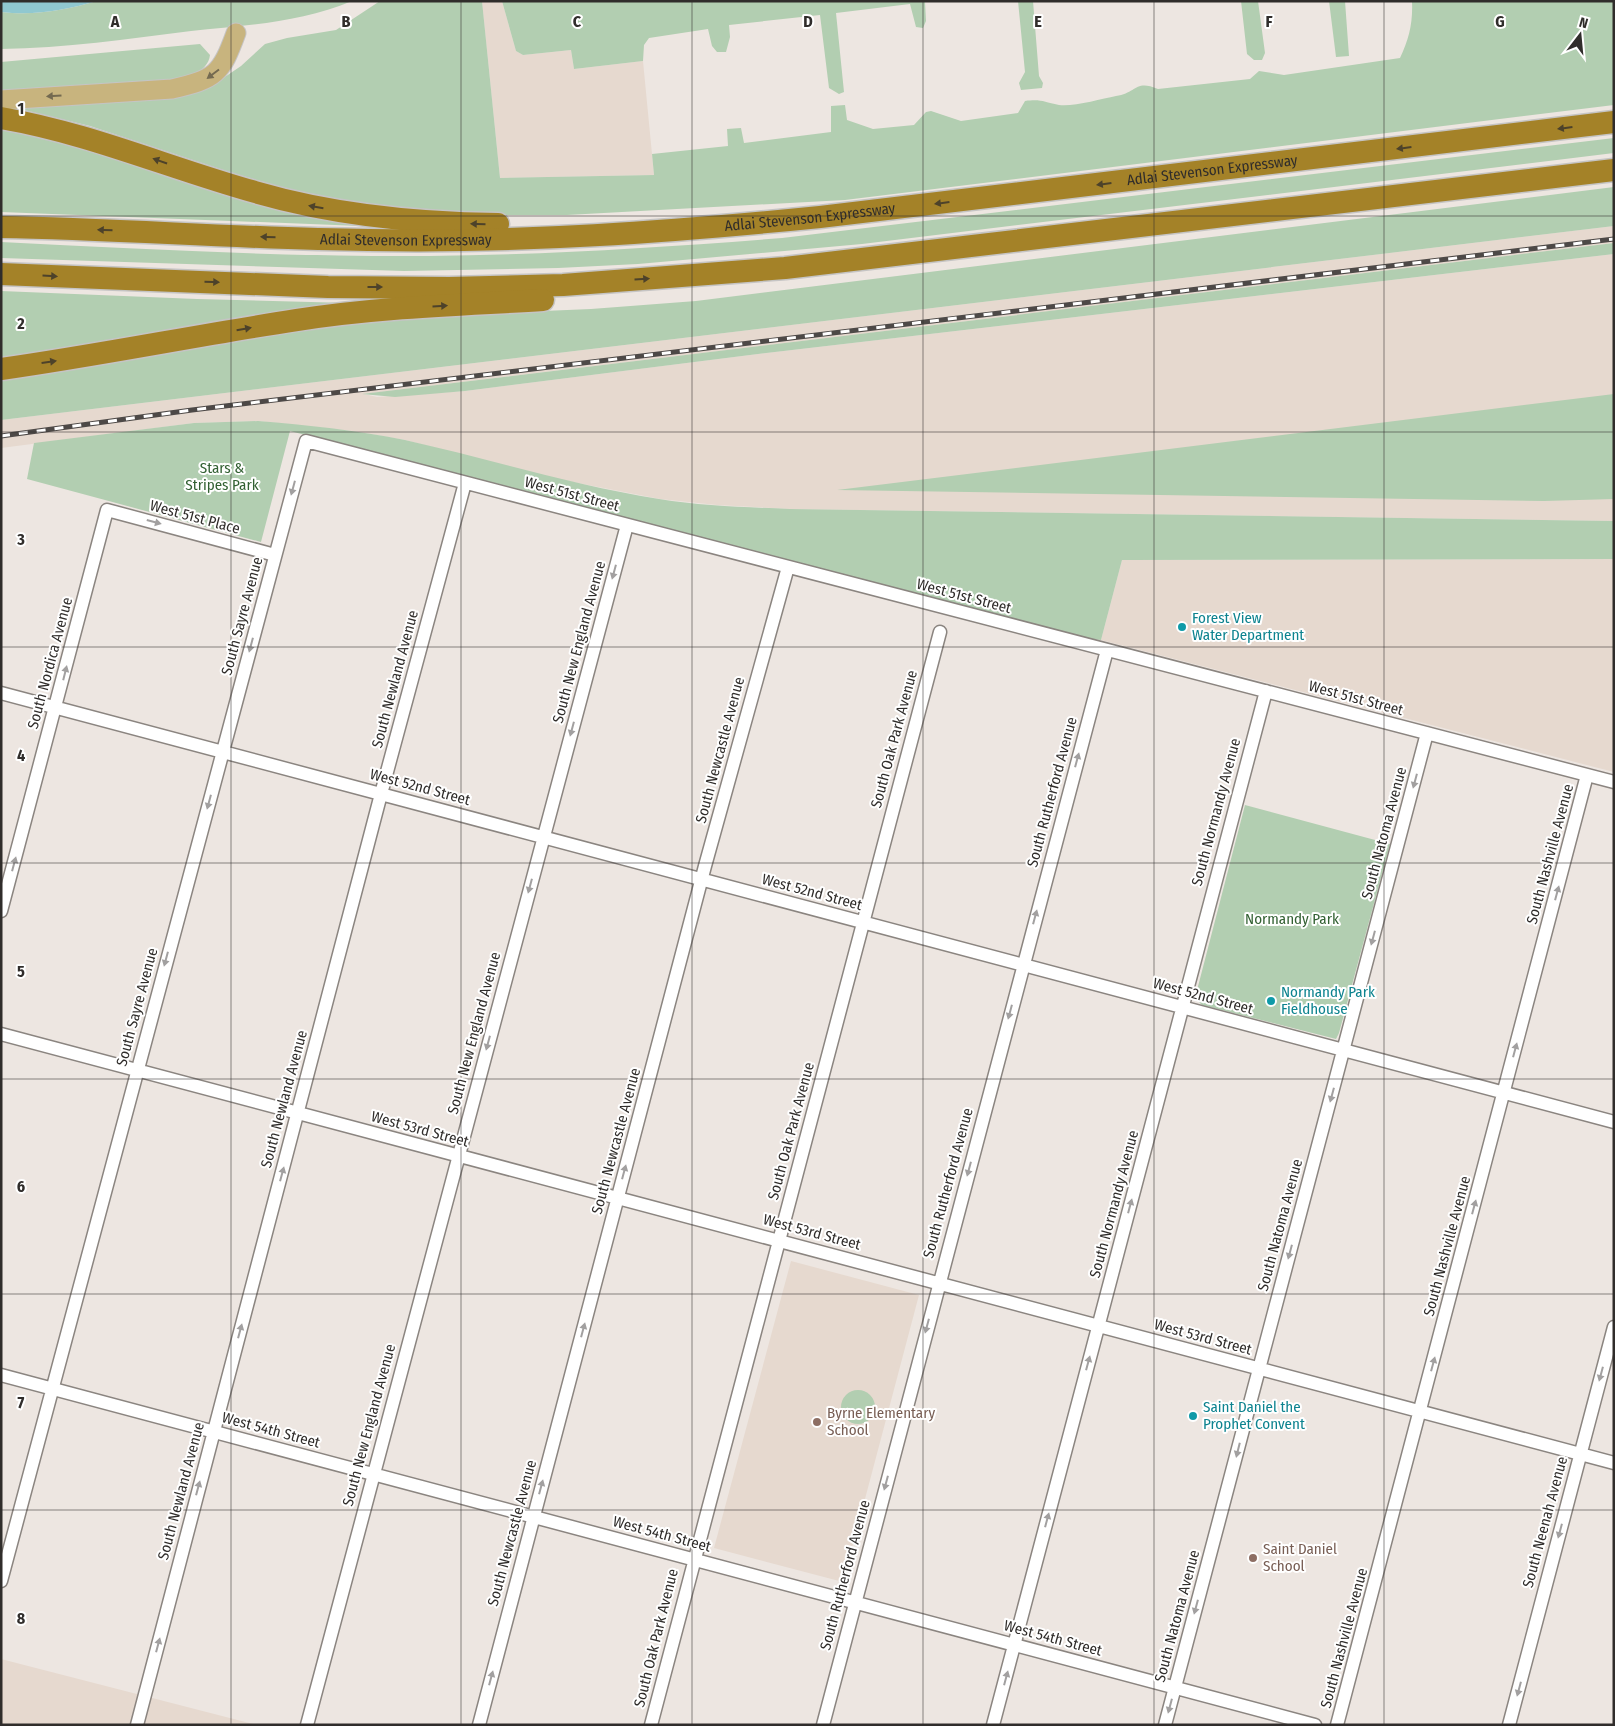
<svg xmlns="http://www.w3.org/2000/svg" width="1615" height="1726" viewBox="0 0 1615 1726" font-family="'Fira Sans Condensed',sans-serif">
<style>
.built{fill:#e6d9cf}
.green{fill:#b2ceb1}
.water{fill:#90c8d0}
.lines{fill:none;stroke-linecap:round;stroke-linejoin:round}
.minor-casing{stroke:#8b8580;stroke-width:15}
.primary-casing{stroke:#c5c4c4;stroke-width:21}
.motorway-casing{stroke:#c5c4c4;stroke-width:25}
.minor{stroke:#fff;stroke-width:12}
.primary{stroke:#c8b47e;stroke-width:19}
.motorway{stroke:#a48228;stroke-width:22}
.rail-casing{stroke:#4d4947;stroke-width:5}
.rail{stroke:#fff;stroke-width:3;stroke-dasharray:9;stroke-linecap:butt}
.oneway{fill:#746a50}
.oneway2{fill:#4d422a}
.oneway3{fill:#a2a0a0}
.grid{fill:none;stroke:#302d2b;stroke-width:1;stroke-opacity:0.55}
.culture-dot{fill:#0f9aa8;stroke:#fff;stroke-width:2}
.education-dot{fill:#8d6e63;stroke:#fff;stroke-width:2}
.labels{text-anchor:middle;stroke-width:4;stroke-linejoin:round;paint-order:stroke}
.street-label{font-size:15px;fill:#302d2b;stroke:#fff}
.park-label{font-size:15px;fill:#326032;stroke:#fff}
.culture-label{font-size:15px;fill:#0d838f;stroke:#fff;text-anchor:start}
.education-label{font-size:15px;fill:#785e54;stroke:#fff;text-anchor:start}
.grid-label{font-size:16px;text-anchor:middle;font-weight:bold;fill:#302d2b;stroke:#fff;stroke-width:4;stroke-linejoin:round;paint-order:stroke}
</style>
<rect width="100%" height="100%" fill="#ede6e1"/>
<!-- built -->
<path class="built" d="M482,1H502L516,51L523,55L571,50L574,69L643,61L654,175L500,178Z
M1614,226V243L364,394L377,397L465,391L750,355L1614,254V521L790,509L717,505L660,499L552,478L405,440L353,431L258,421L194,423L1,448V420Z
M1614,559V772L1101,640L1122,560Z
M791,1261L919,1295L843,1582L714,1548Z
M1,1659L257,1725H1Z"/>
<!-- green -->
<path class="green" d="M97,1H352C300,23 246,25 191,31C128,39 65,48 1,49V12C35,16 65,10 97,1Z
M380,1H482L500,178L654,175L652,154L728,146L727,129L741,128L744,143L831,132V106L845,105L847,120L873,129L914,125L926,112L931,111L961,121L1018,113L1025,101C1042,99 1043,102 1059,105C1073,107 1101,99 1116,96C1137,93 1135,79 1158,89L1250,79L1259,71L1284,75L1400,58C1409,39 1413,23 1412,1H1614V105L845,200L567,215H498L388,207L320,198L229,172L90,126L20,109L21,102L216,83L241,66L265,44L287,38L336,30Z
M502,1H928L925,2L926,21L923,28L916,27L910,4L836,13L844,92L839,94L829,88L820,15L729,25L730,37L726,52H717L712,46L708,29L649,38L644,45L643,61L574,69L571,50L523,55L516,51Z
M1018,1H1033L1039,76L1043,83L1042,88L1021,90L1019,83L1025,72Z
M1241,1H1258L1265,53L1262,60H1254L1247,54Z
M1329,1H1345L1349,56L1336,57Z
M200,44L210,55C208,73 185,78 170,83L1,91V62Z
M1,125L360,222V226L1,212Z
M1614,138V153L862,244L638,264L558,268L404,271L1,258V242C144,249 286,257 429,256C547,255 665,247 782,238Z
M1614,187V226L1,420V380L145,357L304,327L476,314L591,309L696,301Z
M1614,243V254L750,355L465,391L395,397L362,394Z
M1,291L197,299L349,303L1,358Z
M1614,394V499L1544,501L837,490Z
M258,421C307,425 356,430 405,440C490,459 572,485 659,499C702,506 746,507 790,509L1614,521V559L1122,560L1101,640L1082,638L290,431L261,542L27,479L34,443L194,423Z
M1245,805L1390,844L1339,1033L1336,1039L1202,1005L1195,998Z
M841 1407a17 17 0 1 1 34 0a17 17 0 1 1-34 0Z"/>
<!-- water -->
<path class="water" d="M1,1H97C65,10 35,16 1,12Z"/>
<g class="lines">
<defs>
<path id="minor" d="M1,693L1614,1122
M1,911L107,510L275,555
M1,1034L1614,1463
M1,1375L1315,1725
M1,1581L306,441L1614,782
M137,1725L381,794L465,483
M307,1725L627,525
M479,1725L705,866L788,567
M651,1725L940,632
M823,1725L1107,650
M993,1725L1266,691
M1165,1725L1427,733
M1337,1725L1587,775
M1509,1725L1614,1327"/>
<path id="primary" d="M1,100L172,89C216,79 221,74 236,33"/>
<g id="motorway">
<path d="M1,118C89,133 169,168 255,192C334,215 416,223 498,224"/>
<path id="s1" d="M1,227C123,229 246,239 368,240C519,243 670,232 820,217L1614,122"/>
<path d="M1,274L328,287L449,288L563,285L785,268L1614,170"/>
<path d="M1,369C100,355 198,335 297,320C378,307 461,305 543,300"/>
</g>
</defs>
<!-- minor casing -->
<use href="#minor" class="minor-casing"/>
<!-- primary casing -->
<use href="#primary" class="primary-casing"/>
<!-- motorway casing -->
<use href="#motorway" class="motorway-casing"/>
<!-- minor -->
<use href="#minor" class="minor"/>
<!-- primary -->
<use href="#primary" class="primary"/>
<!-- motorway -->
<use href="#motorway" class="motorway"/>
<defs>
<path id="rail" d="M1,436L192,410L1614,239"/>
</defs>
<!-- rail casing -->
<use href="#rail" class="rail-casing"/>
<!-- rail -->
<use href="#rail" class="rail"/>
</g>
<!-- one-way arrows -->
<defs><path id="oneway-solid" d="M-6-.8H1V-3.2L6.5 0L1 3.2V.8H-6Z" transform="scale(1.25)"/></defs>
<g class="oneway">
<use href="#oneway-solid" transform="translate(213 74) rotate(143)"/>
<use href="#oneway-solid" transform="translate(54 96) rotate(176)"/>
</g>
<g class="oneway2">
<use href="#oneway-solid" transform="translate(1565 128) rotate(173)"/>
<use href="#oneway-solid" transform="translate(1404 148) rotate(173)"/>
<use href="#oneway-solid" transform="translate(160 161) rotate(-161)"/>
<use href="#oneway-solid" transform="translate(1104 184) rotate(173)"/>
<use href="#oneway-solid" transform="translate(942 203) rotate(173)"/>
<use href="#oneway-solid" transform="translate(316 207) rotate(-170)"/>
<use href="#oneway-solid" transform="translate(478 224) rotate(-179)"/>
<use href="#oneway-solid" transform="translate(105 230) rotate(-178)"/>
<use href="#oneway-solid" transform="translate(268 237) rotate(-178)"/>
<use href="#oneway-solid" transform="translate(50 276) rotate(3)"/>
<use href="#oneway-solid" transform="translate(642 279) rotate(-4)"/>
<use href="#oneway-solid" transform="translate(212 282) rotate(2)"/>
<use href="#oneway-solid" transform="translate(375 287)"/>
<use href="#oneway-solid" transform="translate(440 306) rotate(-3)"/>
<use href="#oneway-solid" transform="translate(244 329) rotate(-10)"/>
<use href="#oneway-solid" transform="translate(49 362) rotate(-8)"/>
</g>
<g class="oneway3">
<use href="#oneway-solid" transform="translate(293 488) rotate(105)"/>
<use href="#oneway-solid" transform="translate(154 522) rotate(15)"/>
<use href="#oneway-solid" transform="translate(614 572) rotate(105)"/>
<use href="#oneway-solid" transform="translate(251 645) rotate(105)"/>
<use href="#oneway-solid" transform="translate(65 673) rotate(-76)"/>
<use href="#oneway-solid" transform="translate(572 729) rotate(105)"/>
<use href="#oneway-solid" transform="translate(1077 760) rotate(-75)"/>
<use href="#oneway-solid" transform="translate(1415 781) rotate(105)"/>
<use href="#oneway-solid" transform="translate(209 802) rotate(105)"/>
<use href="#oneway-solid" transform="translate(14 864) rotate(-75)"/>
<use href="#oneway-solid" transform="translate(530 886) rotate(105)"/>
<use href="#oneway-solid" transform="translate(1557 893) rotate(-75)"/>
<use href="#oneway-solid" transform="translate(1035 917) rotate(-75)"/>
<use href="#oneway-solid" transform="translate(1373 938) rotate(105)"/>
<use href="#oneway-solid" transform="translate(166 959) rotate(105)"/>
<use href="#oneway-solid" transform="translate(1010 1012) rotate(105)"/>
<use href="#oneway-solid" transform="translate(488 1043) rotate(105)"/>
<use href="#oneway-solid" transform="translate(1515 1050) rotate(-75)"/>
<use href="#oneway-solid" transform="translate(1332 1095) rotate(105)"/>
<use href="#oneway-solid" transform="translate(969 1169) rotate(105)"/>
<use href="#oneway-solid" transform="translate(624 1172) rotate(-75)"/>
<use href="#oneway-solid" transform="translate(282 1174) rotate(-75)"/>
<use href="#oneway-solid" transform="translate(1130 1206) rotate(-75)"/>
<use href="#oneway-solid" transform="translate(1474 1207) rotate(-75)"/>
<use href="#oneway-solid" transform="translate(1290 1252) rotate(105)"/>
<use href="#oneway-solid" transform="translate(927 1326) rotate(105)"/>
<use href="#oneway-solid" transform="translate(583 1330) rotate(-75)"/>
<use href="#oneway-solid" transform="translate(240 1331) rotate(-75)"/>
<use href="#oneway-solid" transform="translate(1088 1363) rotate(-75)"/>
<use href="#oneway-solid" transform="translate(1433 1364) rotate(-75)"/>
<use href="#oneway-solid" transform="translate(1601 1374) rotate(105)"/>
<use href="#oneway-solid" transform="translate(1238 1450) rotate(104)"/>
<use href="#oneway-solid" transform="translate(886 1483) rotate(105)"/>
<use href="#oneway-solid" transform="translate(541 1487) rotate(-75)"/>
<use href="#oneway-solid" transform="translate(198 1488) rotate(-75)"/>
<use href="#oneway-solid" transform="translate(1047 1520) rotate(-75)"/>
<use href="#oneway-solid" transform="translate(1560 1531) rotate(105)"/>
<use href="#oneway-solid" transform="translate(1196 1607) rotate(105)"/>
<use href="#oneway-solid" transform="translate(158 1645) rotate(-75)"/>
<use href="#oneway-solid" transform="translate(491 1678) rotate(-75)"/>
<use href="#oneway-solid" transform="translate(1006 1678) rotate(-75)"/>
<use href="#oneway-solid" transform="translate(1519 1689) rotate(105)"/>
<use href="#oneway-solid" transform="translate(1170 1706) rotate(105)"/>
</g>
<!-- grid -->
<path class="grid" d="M231,1V1725M461,1V1725M692,1V1725M923,1V1725M1154,1V1725M1384,1V1725M1,216H1614M1,432H1614M1,647H1614M1,863H1614M1,1079H1614M1,1294H1614M1,1510H1614"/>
<!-- markers -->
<g class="culture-dot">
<circle cx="1182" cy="627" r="5"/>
<circle cx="1271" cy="1001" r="5"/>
<circle cx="1193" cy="1416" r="5"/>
</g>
<g class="education-dot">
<circle cx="817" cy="1422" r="5"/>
<circle cx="1253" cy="1558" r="5"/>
</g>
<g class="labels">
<!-- street labels -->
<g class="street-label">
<text dy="5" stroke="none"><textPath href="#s1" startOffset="1215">Adlai Stevenson Expressway</textPath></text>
<text dy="5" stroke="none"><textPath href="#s1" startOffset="810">Adlai Stevenson Expressway</textPath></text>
<text dy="5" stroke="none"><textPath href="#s1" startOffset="405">Adlai Stevenson Expressway</textPath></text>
<text transform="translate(572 494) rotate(15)" y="5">West 51st Street</text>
<text transform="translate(195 517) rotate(15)" y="5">West 51st Place</text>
<text transform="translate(964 596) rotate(15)" y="5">West 51st Street</text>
<text transform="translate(242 616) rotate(-75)" y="5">South Sayre Avenue</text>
<text transform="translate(579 642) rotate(-75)" y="5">South New England Avenue</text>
<text transform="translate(50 663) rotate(-75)" y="5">South Nordica Avenue</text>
<text transform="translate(395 679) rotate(-75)" y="5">South Newland Avenue</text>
<text transform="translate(1356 698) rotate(15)" y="5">West 51st Street</text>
<text transform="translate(894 739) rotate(-75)" y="5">South Oak Park Avenue</text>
<text transform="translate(720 750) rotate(-75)" y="5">South Newcastle Avenue</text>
<text transform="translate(420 787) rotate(15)" y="5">West 52nd Street</text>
<text transform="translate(1052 792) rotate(-75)" y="5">South Rutherford Avenue</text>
<text transform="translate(1216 812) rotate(-75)" y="5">South Normandy Avenue</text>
<text transform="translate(1384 833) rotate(-75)" y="5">South Natoma Avenue</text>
<text transform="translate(1550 854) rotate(-75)" y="5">South Nashville Avenue</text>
<text transform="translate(812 892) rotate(15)" y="5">West 52nd Street</text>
<text transform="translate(1203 996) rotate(15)" y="5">West 52nd Street</text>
<text transform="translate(137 1007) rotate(-75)" y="5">South Sayre Avenue</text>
<text transform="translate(474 1033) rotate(-75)" y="5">South New England Avenue</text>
<text transform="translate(284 1099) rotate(-75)" y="5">South Newland Avenue</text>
<text transform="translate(420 1129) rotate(15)" y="5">West 53rd Street</text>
<text transform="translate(791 1131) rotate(-75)" y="5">South Oak Park Avenue</text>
<text transform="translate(616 1141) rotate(-75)" y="5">South Newcastle Avenue</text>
<text transform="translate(948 1183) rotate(-75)" y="5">South Rutherford Avenue</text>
<text transform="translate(1114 1204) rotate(-75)" y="5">South Normandy Avenue</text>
<text transform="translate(1280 1225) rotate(-75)" y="5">South Natoma Avenue</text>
<text transform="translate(812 1232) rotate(15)" y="5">West 53rd Street</text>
<text transform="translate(1447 1246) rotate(-75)" y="5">South Nashville Avenue</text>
<text transform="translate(1203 1337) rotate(15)" y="5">West 53rd Street</text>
<text transform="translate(369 1425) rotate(-75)" y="5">South New England Avenue</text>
<text transform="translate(271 1430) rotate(15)" y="5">West 54th Street</text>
<text transform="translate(181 1491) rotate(-75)" y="5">South Newland Avenue</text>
<text transform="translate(1545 1522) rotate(-75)" y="5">South Neenah Avenue</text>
<text transform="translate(512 1533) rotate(-75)" y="5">South Newcastle Avenue</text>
<text transform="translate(662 1534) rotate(15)" y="5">West 54th Street</text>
<text transform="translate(845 1575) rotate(-75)" y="5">South Rutherford Avenue</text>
<text transform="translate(1177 1616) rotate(-75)" y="5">South Natoma Avenue</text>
<text transform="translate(656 1638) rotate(-76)" y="5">South Oak Park Avenue</text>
<text transform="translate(1053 1638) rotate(15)" y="5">West 54th Street</text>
<text transform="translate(1344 1638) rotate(-75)" y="5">South Nashville Avenue</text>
</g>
<!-- park labels -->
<g class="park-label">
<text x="222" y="473">Stars &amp;<tspan x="222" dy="17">Stripes Park</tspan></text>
<text x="1292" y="924">Normandy Park</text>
</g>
<!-- culture labels -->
<g class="culture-label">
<text x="1192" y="623">Forest View<tspan x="1192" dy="17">Water Department</tspan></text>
<text x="1281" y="997">Normandy Park<tspan x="1281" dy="17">Fieldhouse</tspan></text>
<text x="1203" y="1412">Saint Daniel the<tspan x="1203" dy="17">Prophet Convent</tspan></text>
</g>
<!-- education labels -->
<g class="education-label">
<text x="827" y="1418">Byrne Elementary<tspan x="827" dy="17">School</tspan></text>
<text x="1263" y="1554">Saint Daniel<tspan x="1263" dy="17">School</tspan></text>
</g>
</g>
<g class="grid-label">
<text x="115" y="27">A</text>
<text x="346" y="27">B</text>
<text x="577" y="27">C</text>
<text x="808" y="27">D</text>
<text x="1038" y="27">E</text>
<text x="1269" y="27">F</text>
<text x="1500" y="27">G</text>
<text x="21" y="114">1</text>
<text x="21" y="329">2</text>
<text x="21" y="545">3</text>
<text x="21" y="761">4</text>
<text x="21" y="977">5</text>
<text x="21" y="1192">6</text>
<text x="21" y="1408">7</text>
<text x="21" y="1624">8</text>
</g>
<!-- border -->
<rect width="1615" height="1726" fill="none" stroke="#302d2b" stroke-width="5"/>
<!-- north arrow -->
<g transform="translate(1580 35) rotate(16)" stroke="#ffffff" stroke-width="4" paint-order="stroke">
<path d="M0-4L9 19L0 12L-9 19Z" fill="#302d2b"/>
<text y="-8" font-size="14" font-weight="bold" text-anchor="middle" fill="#302d2b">N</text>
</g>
</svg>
